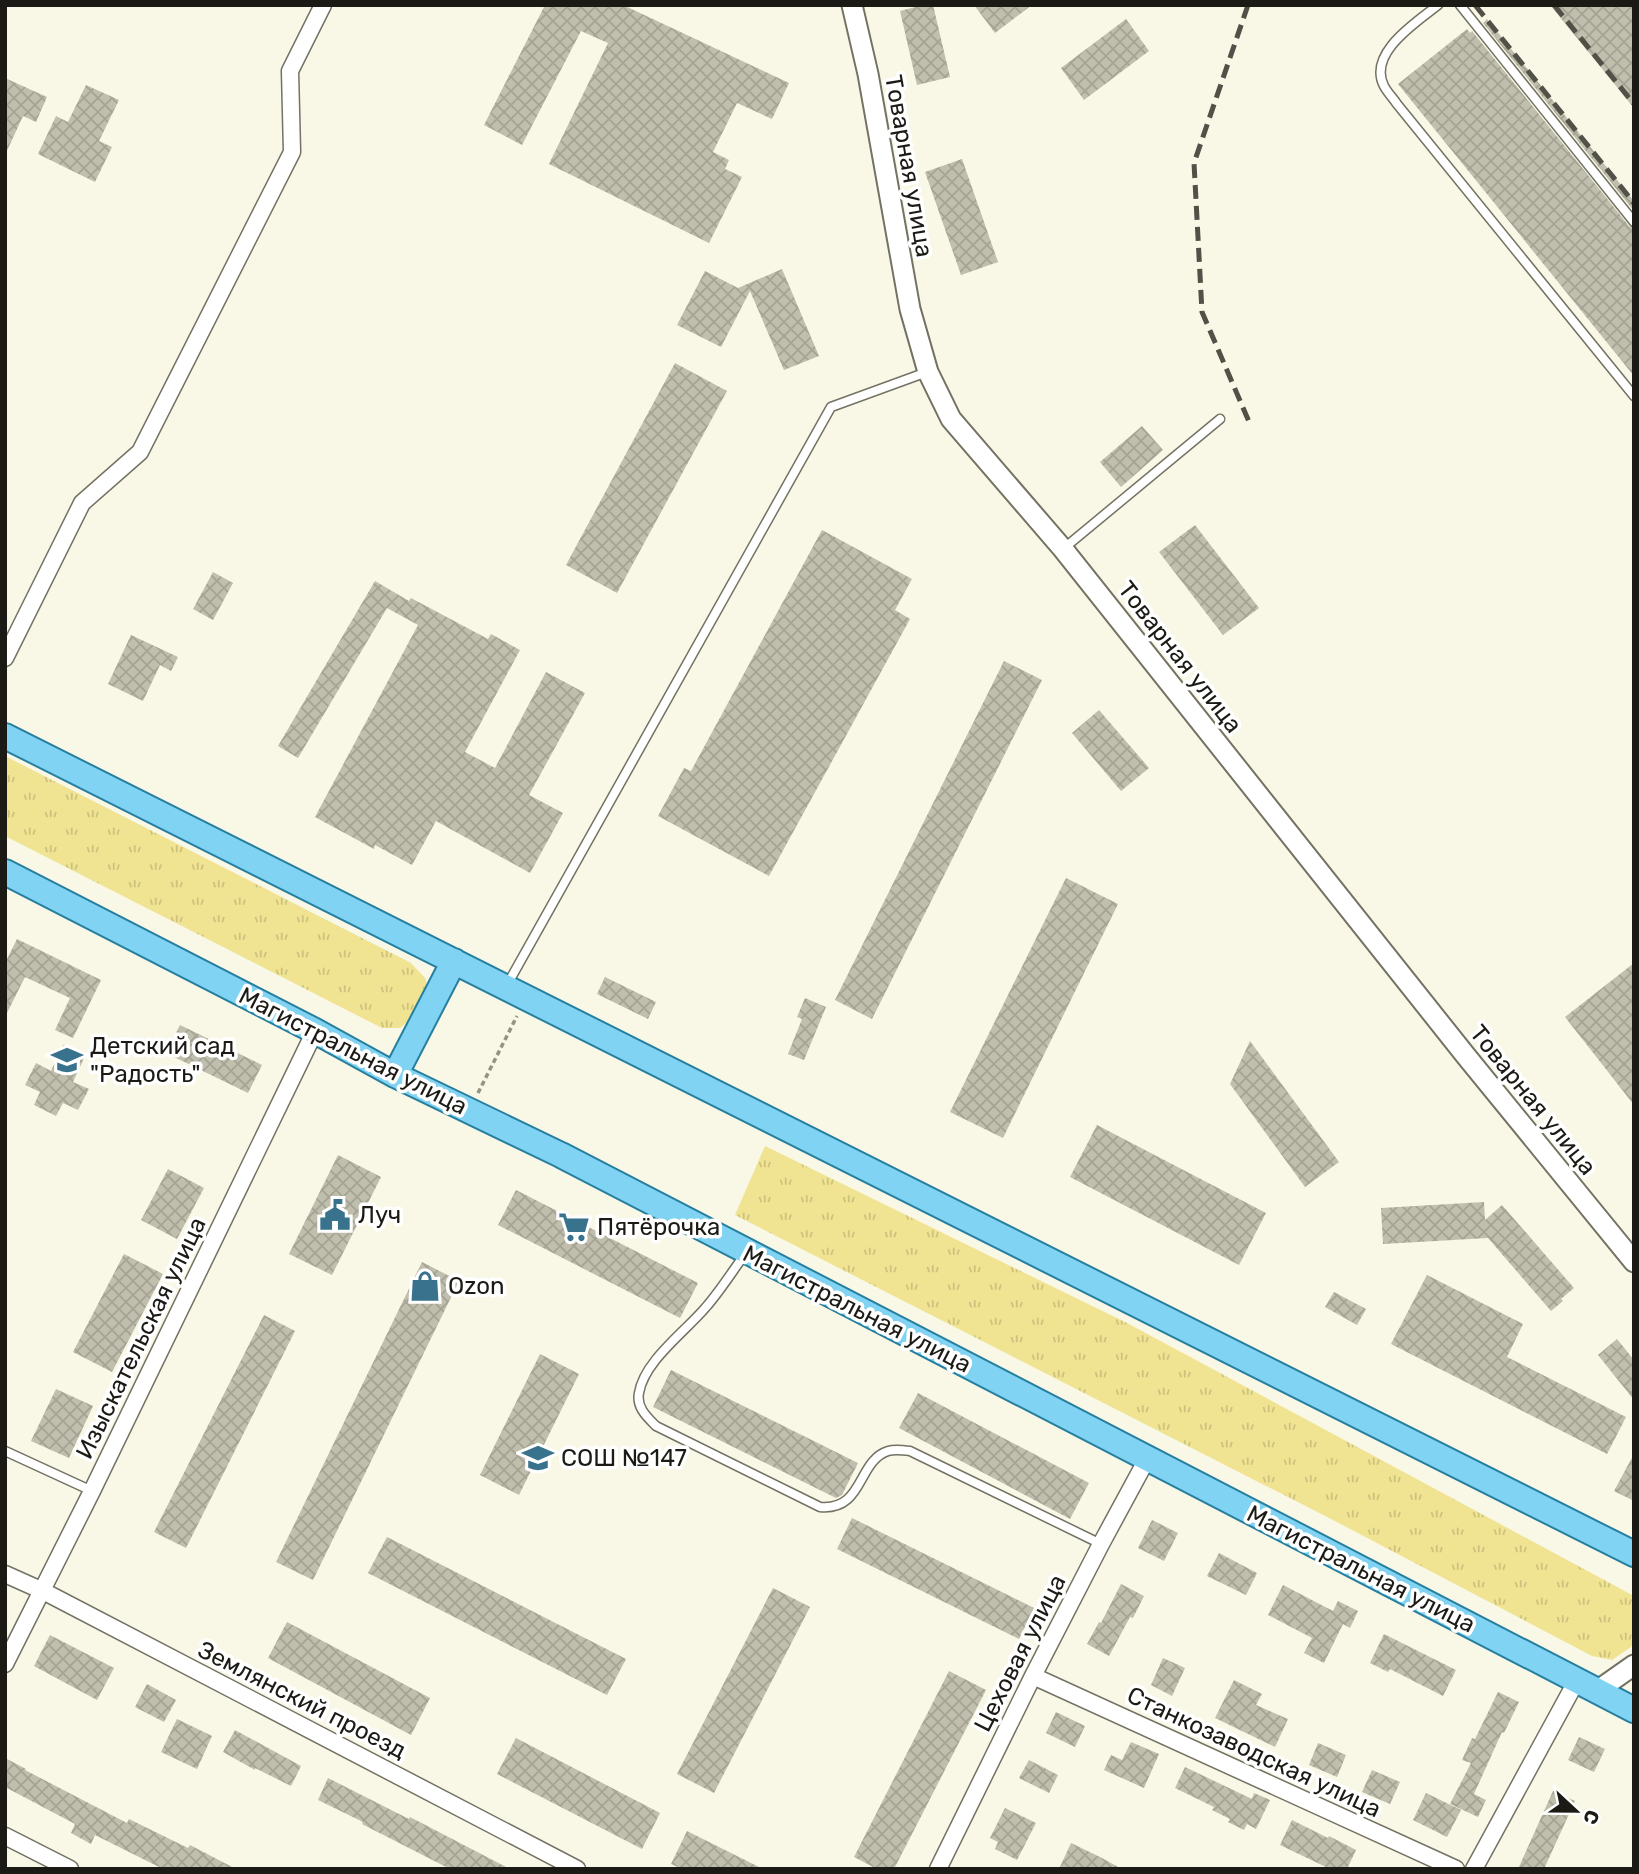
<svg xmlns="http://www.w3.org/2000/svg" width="1639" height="1874" viewBox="0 0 1639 1874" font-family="Rubik,sans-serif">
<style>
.grass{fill:url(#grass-tufts)}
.building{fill:url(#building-cross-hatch)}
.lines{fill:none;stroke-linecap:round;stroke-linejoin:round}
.service-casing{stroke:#747263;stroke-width:11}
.minor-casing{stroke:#747263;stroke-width:19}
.tertiary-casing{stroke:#747263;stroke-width:23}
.primary-casing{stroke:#267f9f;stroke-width:28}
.path{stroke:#939286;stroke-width:3.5;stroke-dasharray:5 3.5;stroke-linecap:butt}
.service{stroke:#fff;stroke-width:8}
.minor{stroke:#fff;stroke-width:16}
.tertiary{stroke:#fff;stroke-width:19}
.primary{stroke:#80d3f2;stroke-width:24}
.rail{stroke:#525148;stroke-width:5;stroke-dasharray:14 7;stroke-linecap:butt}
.labels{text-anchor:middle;stroke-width:7;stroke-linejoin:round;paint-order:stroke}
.street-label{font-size:24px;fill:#1b1a14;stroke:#fff}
.poi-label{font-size:24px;fill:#1b1a14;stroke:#fff;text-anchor:start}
</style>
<defs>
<pattern id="grass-tufts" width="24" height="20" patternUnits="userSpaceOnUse" patternTransform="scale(1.75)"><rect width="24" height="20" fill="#f0e392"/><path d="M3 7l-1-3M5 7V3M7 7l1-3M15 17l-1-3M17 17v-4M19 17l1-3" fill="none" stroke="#cdc27d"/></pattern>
<pattern id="building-cross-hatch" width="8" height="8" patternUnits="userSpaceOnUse" patternTransform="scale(1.75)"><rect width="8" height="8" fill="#c0bead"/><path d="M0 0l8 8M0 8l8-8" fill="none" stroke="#a4a394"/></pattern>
</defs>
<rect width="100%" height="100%" fill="#f9f7e6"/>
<!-- grass -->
<path class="grass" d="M5,756L411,963L426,979L427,995L416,1015L400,1028H382L5,836Z
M765,1146L1127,1323L1632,1595L1634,1641L1631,1647L1612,1660L1592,1656L1333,1520L735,1215Z"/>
<!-- building -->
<path class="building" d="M545,5H623L789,83L772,119L737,103L713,152L729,160L725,169L742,177L709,243L549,164L608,43L581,31L522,145L484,125Z
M923,5H933L950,77L917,85L900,11Z
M974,5H1032L995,33Z
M1550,5H1634V108Z
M1126,19L1149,51L1084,100L1061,68Z
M1487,19L1634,201V211L1483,23Z
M1467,29L1470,33L1472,31L1629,226L1634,228V376L1398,84Z
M5,78L47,97L36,122L23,116L5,155Z
M86,85L119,100L99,141L112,147L95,182L38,154L56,116L68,122Z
M962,159L998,262L961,275L925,172Z
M782,269L819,356L784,370L750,291L721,347L677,325L705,271L738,288Z
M675,363L727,391L617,593L566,565Z
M1142,426L1163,450L1121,487L1100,462Z
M1195,525L1259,608L1223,635L1159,552Z
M822,530L912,579L895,610L910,619L769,876L658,816L684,768L691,771Z
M213,572L233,583L213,620L193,609Z
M375,581L409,601L411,598L488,639L491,634L520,650L465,752L495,768L546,672L585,693L529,795L563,813L530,873L436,821L412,865L375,845L374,849L315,817L418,625L387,608L298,758L278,746Z
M131,635L178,657L171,671L160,665L143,701L108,684Z
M1004,661L1042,680L872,1019L835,1000Z
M1099,710L1149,768L1121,791L1072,733Z
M1066,878L1118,904L1003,1138L950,1112Z
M17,939L101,980L73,1038L55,1030L70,998L25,977L5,1017V963Z
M1634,963V1105L1565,1017Z
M605,977L656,1002L648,1019L597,994Z
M805,998L826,1007L804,1060L788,1054L802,1019L797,1017Z
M180,1025L262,1065L248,1093L166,1053Z
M1250,1041L1339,1162L1305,1187L1230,1084Z
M63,1045L85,1056L73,1082L89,1089L78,1110L63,1103L56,1116L34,1105L40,1092L25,1085L36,1063L51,1071Z
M1097,1125L1266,1213L1239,1265L1070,1177Z
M338,1155L381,1177L332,1275L289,1254Z
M168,1169L204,1188L177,1239L141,1220Z
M516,1190L698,1283L680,1318L498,1225Z
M1484,1202L1485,1220L1502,1205L1574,1288L1561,1299L1563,1301L1551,1311L1488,1238L1383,1244L1381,1208Z
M124,1254L163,1274L112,1372L73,1352Z
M422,1262L459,1281L313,1580L276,1562Z
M1427,1275L1523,1324L1507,1357L1626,1417L1607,1454L1391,1344Z
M1334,1292L1366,1309L1357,1325L1325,1307Z
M264,1315L295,1331L186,1548L154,1532Z
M1617,1339L1634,1360V1400L1598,1355Z
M540,1354L579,1374L519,1495L480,1475Z
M671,1370L858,1463L842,1495L836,1498L653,1407Z
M56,1389L93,1406L69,1458L31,1441Z
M918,1393L1089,1483L1070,1519L899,1428Z
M1634,1454V1501L1614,1491Z
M852,1518L1034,1608L1019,1639L837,1549Z
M1152,1520L1178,1533L1164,1561L1138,1548Z
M387,1537L626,1659L607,1695L368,1573Z
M1219,1553L1257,1573L1246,1595L1207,1576Z
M1121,1584L1144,1596L1133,1618L1130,1617L1109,1656L1087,1644L1099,1622L1101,1623Z
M1283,1585L1333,1611L1338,1601L1358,1611L1350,1628L1343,1624L1324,1663L1304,1653L1312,1638L1268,1615Z
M773,1588L810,1607L714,1793L677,1774Z
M287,1622L430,1698L411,1735L268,1658Z
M1384,1634L1456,1670L1443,1696L1390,1669L1388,1672L1370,1663Z
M50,1635L114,1668L97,1700L34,1666Z
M1163,1658L1185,1668L1172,1696L1151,1685Z
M949,1671L986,1690L894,1869H877L854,1857Z
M1234,1680L1262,1694L1256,1705L1288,1719L1275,1747L1215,1718Z
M147,1684L176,1700L164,1722L135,1707Z
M1498,1692L1519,1702L1504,1733L1502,1732L1474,1794L1486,1800L1478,1817L1450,1804L1471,1763L1462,1760L1472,1738L1475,1739Z
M1056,1712L1085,1726L1075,1747L1046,1733Z
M177,1719L212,1736L197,1769L161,1752Z
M235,1730L301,1766L291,1786L255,1768V1770L223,1752Z
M1579,1737L1605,1749L1594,1772L1568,1760Z
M516,1738L660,1813L642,1849L497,1774Z
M1131,1742L1159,1754L1144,1788L1104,1770L1111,1755L1122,1760Z
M1318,1743L1346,1755L1337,1777L1309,1765Z
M5,1758L26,1769L25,1770L127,1823L129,1819L188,1848L190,1845L236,1869H163L95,1835L91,1844L71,1833L75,1824L5,1787Z
M1029,1760L1058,1775L1049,1793L1019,1778Z
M1185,1767L1252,1799L1254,1793L1270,1800L1256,1829L1247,1824L1244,1830L1228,1822L1230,1819L1212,1810L1214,1807L1175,1788Z
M1372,1770L1400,1782L1390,1804L1362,1792Z
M328,1778L409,1819L410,1817L510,1869H450L362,1824L363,1822L318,1800Z
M1553,1791L1575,1801L1544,1869H1518Z
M1426,1793L1461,1810L1447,1837L1413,1820Z
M1005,1808L1036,1823L1017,1860L995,1849L998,1842L990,1838Z
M1292,1820L1328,1838L1329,1836L1356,1850L1347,1869H1330L1280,1845Z
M687,1831L763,1869H682L671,1864Z
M1071,1843L1100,1857L1122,1869H1059Z"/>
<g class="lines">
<defs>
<path id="service" d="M1438,5C1417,22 1367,53 1384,86C1387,92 1393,98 1397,104L1634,396
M1460,5L1634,222
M1063,549L1220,419
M507,985L831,407L927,372
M745,1254C732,1272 720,1291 706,1307C686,1331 644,1361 639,1393C636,1407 647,1417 656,1426L820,1507C864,1511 857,1461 888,1451C895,1449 902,1450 910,1451L1101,1544
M5,1451L92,1491"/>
<path id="minor" d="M5,658L82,503L140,452L292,152L290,71L323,5
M5,1574L43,1591L577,1869
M5,1664L92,1491L315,1031
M1033,1676L1456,1869
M5,1836L70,1869
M938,1869L1033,1676L1101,1544L1147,1459
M1474,1869L1577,1680"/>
<path id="tertiary" d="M852,5L868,74L910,309L928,372L951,419L1063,549L1466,1056L1634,1262
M1597,1691L1634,1665"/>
<path id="primary" d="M5,736L1634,1554
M5,872L315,1031L395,1075L561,1155L1634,1710
M395,1075L454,961"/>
</defs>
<!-- service casing -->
<use href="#service" class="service-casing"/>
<!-- minor casing -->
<use href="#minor" class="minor-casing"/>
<!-- tertiary casing -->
<use href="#tertiary" class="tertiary-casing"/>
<!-- primary casing -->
<use href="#primary" class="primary-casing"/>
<!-- path -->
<path class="path" d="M478,1093L517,1016"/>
<!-- service -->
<use href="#service" class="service"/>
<!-- minor -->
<use href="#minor" class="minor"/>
<!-- tertiary -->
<use href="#tertiary" class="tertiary"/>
<!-- primary -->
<use href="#primary" class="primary"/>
<!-- rail -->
<path class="rail" d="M1248,5L1194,163L1202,312L1250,424
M1475,5L1634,203
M1554,5L1634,104"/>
</g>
<!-- icons -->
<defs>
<symbol id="school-bare" viewBox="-9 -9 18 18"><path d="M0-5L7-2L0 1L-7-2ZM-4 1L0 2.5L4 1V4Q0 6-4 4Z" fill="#39728c" stroke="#fff" stroke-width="2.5" paint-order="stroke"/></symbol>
<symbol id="civic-bare" viewBox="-9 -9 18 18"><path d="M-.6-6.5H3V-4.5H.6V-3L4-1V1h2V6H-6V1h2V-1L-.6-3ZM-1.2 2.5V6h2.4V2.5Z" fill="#39728c" stroke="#fff" stroke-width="2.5" paint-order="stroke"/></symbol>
<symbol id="supermarket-bare" viewBox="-9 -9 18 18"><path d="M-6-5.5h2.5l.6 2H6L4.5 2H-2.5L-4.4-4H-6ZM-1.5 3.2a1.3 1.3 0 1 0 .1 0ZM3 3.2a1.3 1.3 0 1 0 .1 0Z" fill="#39728c" stroke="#fff" stroke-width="2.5" paint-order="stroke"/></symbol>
<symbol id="shop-bare" viewBox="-9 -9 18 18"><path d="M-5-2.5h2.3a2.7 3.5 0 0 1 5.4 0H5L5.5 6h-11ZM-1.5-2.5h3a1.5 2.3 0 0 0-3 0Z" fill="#39728c" stroke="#fff" stroke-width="2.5" paint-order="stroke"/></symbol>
</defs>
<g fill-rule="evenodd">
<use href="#school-bare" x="45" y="1038" width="44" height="44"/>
<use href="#civic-bare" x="313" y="1193" width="44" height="44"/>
<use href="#supermarket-bare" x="552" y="1205" width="44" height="44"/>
<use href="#shop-bare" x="403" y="1264" width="44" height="44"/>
<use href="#school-bare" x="516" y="1436" width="44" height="44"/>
</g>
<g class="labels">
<!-- street labels -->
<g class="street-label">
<text transform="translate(909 166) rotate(80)" y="8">Товарная улица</text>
<text transform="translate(1180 657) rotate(52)" y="8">Товарная улица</text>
<text transform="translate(353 1051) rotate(27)" y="8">Магистральная улица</text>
<text transform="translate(1533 1100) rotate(51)" y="8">Товарная улица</text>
<text transform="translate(857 1309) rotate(27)" y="8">Магистральная улица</text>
<text transform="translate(141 1338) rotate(-64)" y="8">Изыскательская улица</text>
<text transform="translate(1361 1569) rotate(27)" y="8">Магистральная улица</text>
<text transform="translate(1020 1653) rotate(-63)" y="8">Цеховая улица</text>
<text transform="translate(302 1700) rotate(27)" y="8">Землянский проезд</text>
<text transform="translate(1254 1752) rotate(25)" y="8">Станкозаводская улица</text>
</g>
<!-- poi labels -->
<g class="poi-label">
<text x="90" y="1054">Детский сад<tspan x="90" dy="28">"Радость"</tspan></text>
<text x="358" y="1223">Луч</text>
<text x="597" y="1235">Пятёрочка</text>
<text x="448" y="1294">Ozon</text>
<text x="561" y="1466">СОШ №147</text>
</g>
</g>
<!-- border -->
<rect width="1639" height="1874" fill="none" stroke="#1b1a14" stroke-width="14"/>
<!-- north arrow -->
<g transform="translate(1576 1811) rotate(112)" stroke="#ffffff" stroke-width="5" paint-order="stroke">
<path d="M0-5L12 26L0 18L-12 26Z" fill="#1b1a14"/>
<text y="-10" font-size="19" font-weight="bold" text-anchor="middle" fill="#1b1a14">С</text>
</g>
</svg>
